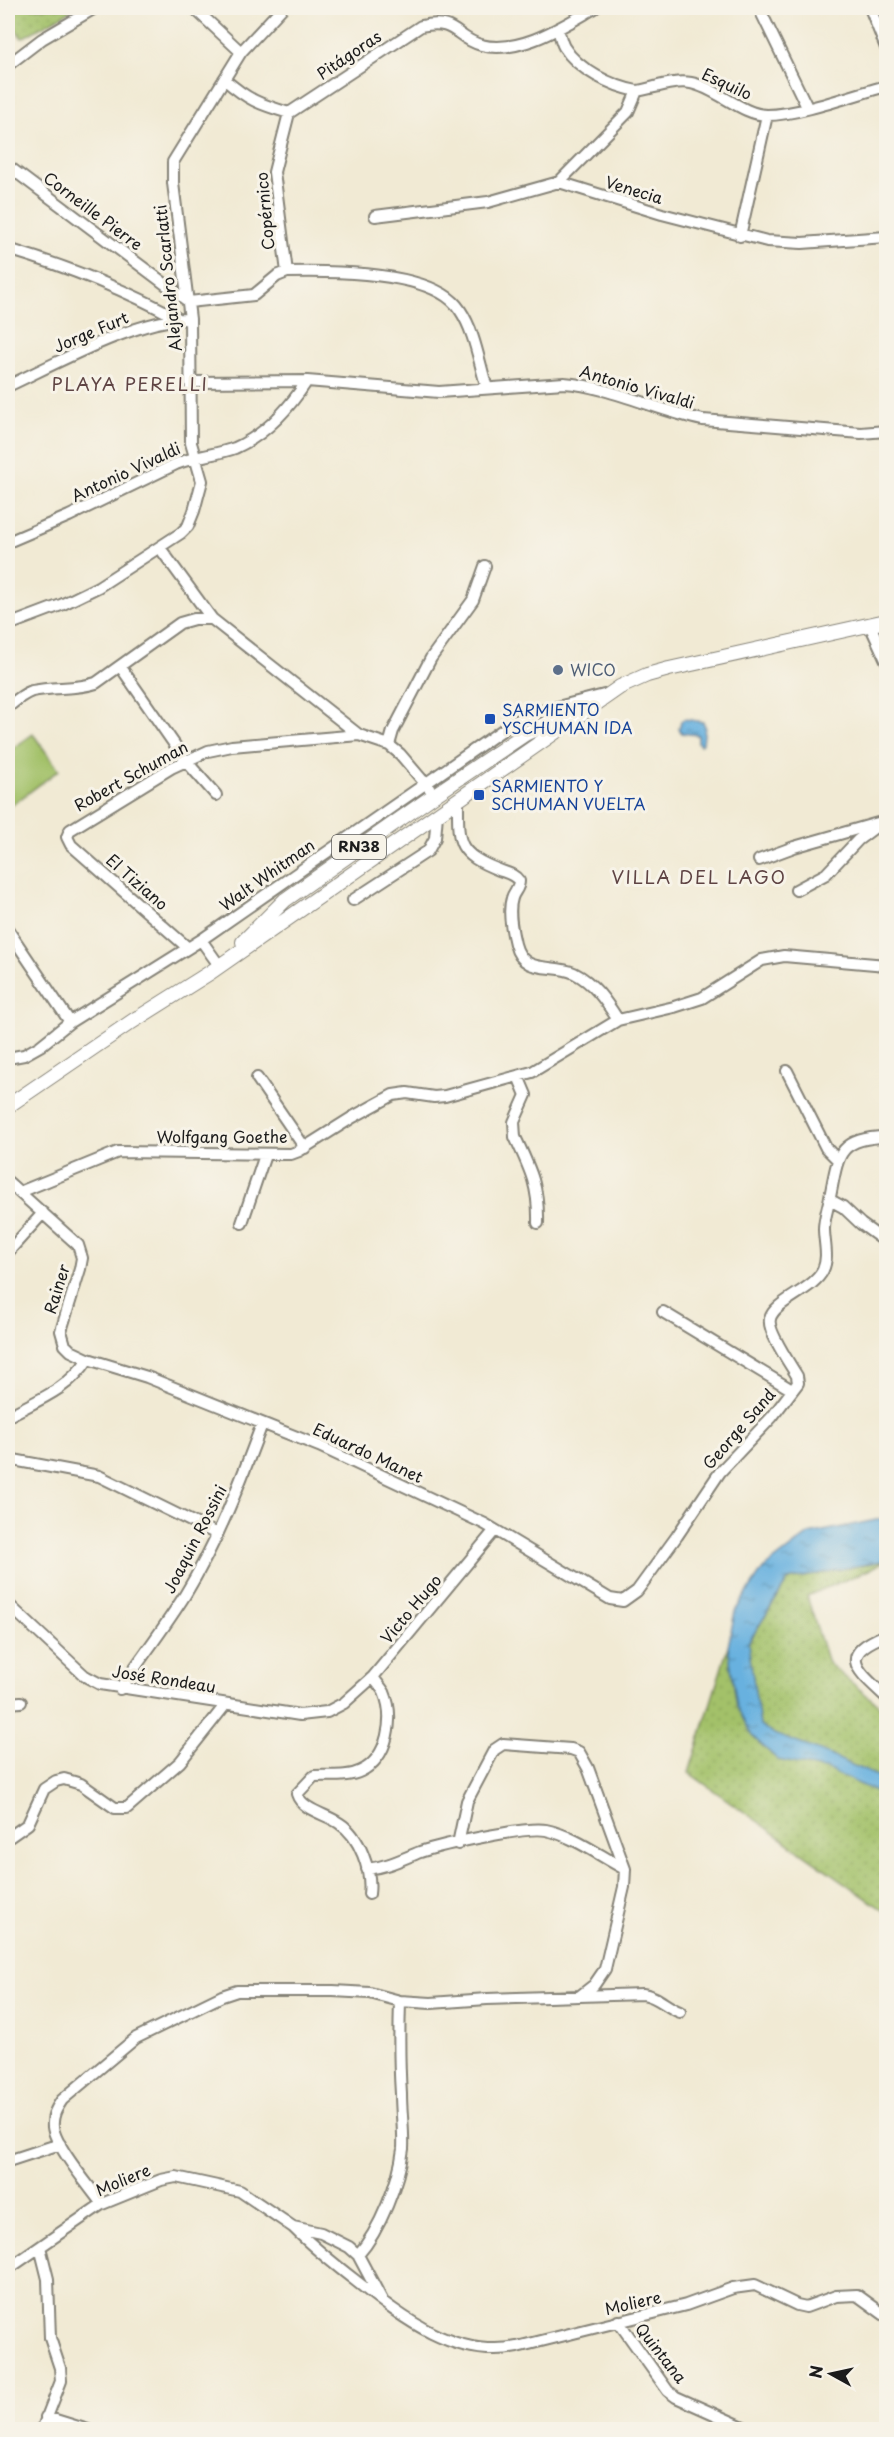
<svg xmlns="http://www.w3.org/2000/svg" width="894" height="2437" viewBox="0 0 894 2437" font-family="'Playpen Sans',sans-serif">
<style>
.grass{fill:url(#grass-dots);stroke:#606e42;stroke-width:1.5}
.garden{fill:#a3c169;stroke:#606e42;stroke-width:1.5}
.water{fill:url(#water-ripples);stroke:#42667e;stroke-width:1.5}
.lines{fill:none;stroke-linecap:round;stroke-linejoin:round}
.minor-casing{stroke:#868378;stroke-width:14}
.major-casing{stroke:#868378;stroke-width:16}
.minor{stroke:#fff;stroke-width:10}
.major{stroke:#fff;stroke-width:14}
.service-dot{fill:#5c6f8a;stroke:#f7f3e8;stroke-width:2}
.transit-dot{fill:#1a4fb4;stroke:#f7f3e8;stroke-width:2}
.labels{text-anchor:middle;stroke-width:6;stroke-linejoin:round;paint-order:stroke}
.shield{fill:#f7f3e8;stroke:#5e5c59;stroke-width:1.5}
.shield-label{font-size:15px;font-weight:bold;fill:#1c1c1c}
.street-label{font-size:16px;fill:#1c1c1c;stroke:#f7f3e8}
.service-label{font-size:16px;fill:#4e5e75;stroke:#f7f3e8;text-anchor:start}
.transit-label{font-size:16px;fill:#164399;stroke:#f7f3e8;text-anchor:start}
.neighbourhood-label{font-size:18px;letter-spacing:1.5px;fill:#5f4444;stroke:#f7f3e8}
</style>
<defs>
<pattern id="grass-dots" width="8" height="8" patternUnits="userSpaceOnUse" patternTransform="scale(1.5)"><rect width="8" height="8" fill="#a3c169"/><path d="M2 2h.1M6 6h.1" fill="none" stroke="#8ca55a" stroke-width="1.8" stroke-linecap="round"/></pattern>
<pattern id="water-ripples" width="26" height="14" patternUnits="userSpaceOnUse" patternTransform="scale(1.5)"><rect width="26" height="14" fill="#67b1df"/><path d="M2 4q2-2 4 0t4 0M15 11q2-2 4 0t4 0" fill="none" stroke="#548fb4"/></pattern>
</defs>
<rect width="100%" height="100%" fill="#f7f3e8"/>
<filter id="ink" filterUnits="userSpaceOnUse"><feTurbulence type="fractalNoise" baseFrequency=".0167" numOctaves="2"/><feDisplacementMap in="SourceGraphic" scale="12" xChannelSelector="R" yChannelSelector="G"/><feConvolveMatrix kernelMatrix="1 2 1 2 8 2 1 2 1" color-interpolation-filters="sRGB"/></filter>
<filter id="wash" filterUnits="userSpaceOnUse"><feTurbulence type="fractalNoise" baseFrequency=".008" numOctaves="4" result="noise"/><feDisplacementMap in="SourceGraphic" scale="24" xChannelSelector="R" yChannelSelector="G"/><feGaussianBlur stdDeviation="1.35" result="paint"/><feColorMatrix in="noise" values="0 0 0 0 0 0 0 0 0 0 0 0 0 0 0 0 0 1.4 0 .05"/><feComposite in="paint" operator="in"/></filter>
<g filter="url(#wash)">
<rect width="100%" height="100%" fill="#f1ead4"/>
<!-- grass -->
<path class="grass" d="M8,8H76L22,38L10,22H8Z
M886,1560L871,1569L807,1596L828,1663L886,1711V1912L689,1773L728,1647L748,1643L788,1580Z"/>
<!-- garden -->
<path class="garden" d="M33,734L59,770L8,808V752Z"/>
<!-- water -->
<path class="water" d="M684,719L703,722L705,726L703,743L700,745L698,743V735L682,733L679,729L681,721Z
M886,1518V1560L788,1580L748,1643L760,1725L774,1734L820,1751L886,1780V1796L828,1770L778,1760L752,1736L737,1707L728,1647L735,1611L763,1569L809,1534Z"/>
</g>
<g filter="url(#ink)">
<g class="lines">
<defs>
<path id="minor" d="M194,8L241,52
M759,8L807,107
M870,8L886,48
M558,29C560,35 561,42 564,47C578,70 612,86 637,91
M8,65L42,39L95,8
M224,79C248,100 259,104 289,113L421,26C456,18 455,38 481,45C520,55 563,26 595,8
M8,166L189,302L254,295L277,276L287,272C329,271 435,270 460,310C475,332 479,363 487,388
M559,182L628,112L637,91C654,88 674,80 691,83C717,88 742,115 767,115C799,115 853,95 886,86
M375,216L488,202L559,182L662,214L767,241L802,243L886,237
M740,236L767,115
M8,249C65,266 124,289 177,318
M287,272L274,172L289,113
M192,382L307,381L439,392L564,383C609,386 658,411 703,420L861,433L886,431
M8,386C55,364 140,317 190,319
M8,542L69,516L176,464C195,456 216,455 235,448C265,435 290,407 307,381
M160,548L212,619L359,735L389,745L400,754L429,788
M8,625L61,605L98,587L181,533L188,526L194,511L202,481L191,443L190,319L173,183V162L241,52L282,8
M870,625L886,660
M120,666L186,761L216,795
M8,707C15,701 23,694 32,691C54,686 75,690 96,683L180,623L194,619H212
M389,745L393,731L431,658L473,600L485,566
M458,801C458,843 456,853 499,870C507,873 514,874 519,881C519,889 514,891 512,898C508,910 512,932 515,944C523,976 553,963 574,973C594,983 606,1001 618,1020
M759,860L794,847L878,823
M796,890L826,874L858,840L886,819
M353,900L428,851L435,838L437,815
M8,930L70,1022
M201,940L216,961
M188,948L71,845L67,837L70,830L171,768L208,751L232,746L359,735
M8,1058L24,1055L40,1046L70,1022L201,940L514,722L538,712L608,694
M787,1071L826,1148L837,1159
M518,1076L526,1095L514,1122L515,1137C530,1169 539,1186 538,1223
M257,1078L305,1148
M8,1182L78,1245L82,1258L80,1269L61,1331L65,1345L71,1351L88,1359L147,1377L319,1446L485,1524L610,1599L623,1601L637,1591L677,1536L720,1472L772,1417L798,1383L797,1376C790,1364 767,1331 770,1319C774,1301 814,1290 823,1270C829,1257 824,1242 824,1229C824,1218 828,1208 830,1197C838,1156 837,1138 886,1137
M20,1192L118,1152L291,1154L299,1151L353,1117L393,1095L407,1093L434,1097L445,1096L532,1072L618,1020L674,1007L702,998L762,960L784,956L886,965
M830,1200L843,1207L861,1224L886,1242
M242,1223L265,1155
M8,1252L43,1213
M663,1312L792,1390
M8,1416C38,1400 69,1389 88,1359
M8,1459L99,1476L217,1534
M8,1604L85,1676L100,1684L300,1715L327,1712L344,1703L373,1677L495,1530
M886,1635C836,1655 857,1670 886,1697
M120,1689C141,1658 165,1627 185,1595C218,1541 240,1483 262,1424
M8,1703L21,1702
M8,1838L28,1824L44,1789L56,1781L64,1779L81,1784L115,1808H127L180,1762L226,1704
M458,1844L467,1801L494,1750L503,1744L571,1749L579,1752L588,1768L625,1869L624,1887L605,1969L594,1985L580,1996
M367,1869C387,1867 402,1859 420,1852C441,1845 526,1826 546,1830C574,1836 600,1856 625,1869
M369,1894C372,1871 360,1836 339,1823C326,1814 302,1810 297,1794L314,1776C329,1775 347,1778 361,1771C388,1758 395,1718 384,1692C381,1687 376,1682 373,1677
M8,2161L60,2144
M102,2204C90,2187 55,2146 53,2127C52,2116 56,2109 62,2100L136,2038L222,1996L237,1991H333L370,1993L400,2001L431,2003L487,1999L643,1994C658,1996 666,2007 680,2012
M293,2227C313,2247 334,2264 356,2281C403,2318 454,2359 517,2347L686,2305L733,2288L755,2285L797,2305L806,2307L836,2296L857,2295L886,2316
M40,2247L48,2279L50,2338L60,2368L61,2381L42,2430
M358,2255C380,2230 399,2182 403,2149C404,2131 401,2112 401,2094C399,2063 399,2032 400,2001
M8,2269L102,2204L161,2180L176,2177L240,2191L293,2227L321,2233L349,2247L358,2255L382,2300
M618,2321L668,2391L676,2397L750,2430
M46,2417L88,2430"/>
<path id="major" d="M243,942L285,900L433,796L525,734L583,706
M130,1023L211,972L620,687L647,675L669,669L886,621
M8,1106L137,1018"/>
</defs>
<!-- minor casing -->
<use href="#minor" class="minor-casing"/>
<!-- major casing -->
<use href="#major" class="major-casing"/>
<!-- minor -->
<use href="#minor" class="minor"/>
<!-- major -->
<use href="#major" class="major"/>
</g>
</g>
<!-- markers -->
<circle class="service-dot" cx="558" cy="670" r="6"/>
<g class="transit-dot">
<rect x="484" y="713" width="12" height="12" rx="3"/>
<rect x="473" y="789" width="12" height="12" rx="3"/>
</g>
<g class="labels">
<!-- shield labels -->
<rect class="shield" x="332" y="835" width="54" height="24" rx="4.5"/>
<g class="shield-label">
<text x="359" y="852">RN38</text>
</g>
<!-- street labels -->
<g class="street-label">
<text transform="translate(349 55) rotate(-34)" y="6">Pitágoras</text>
<text transform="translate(727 84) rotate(25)" y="6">Esquilo</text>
<text transform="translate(634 190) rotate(17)" y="6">Venecia</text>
<text transform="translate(93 211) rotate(37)" y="6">Corneille Pierre</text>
<text transform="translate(265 211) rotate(-95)" y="6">Copérnico</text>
<text transform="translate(168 278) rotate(-96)" y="6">Alejandro Scarlatti</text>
<text transform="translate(91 332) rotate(-23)" y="6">Jorge Furt</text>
<text transform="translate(637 387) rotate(16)" y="6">Antonio Vivaldi</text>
<text transform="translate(126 472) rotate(-25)" y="6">Antonio Vivaldi</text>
<text transform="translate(131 776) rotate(-29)" y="6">Robert Schuman</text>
<text transform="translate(267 875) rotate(-35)" y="6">Walt Whitman</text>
<text transform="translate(137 882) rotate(41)" y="6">El Tiziano</text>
<text x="222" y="1143">Wolfgang Goethe</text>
<text transform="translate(57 1289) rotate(-73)" y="6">Rainer</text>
<text transform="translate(739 1429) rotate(-49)" y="6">George Sand</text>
<text transform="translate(368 1453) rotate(25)" y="6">Eduardo Manet</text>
<text transform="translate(195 1539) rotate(-63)" y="6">Joaquin Rossini</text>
<text transform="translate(411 1609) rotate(-50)" y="6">Victo Hugo</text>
<text transform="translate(164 1679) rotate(9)" y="6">José Rondeau</text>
<text transform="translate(123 2180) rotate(-23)" y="6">Moliere</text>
<text transform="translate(633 2303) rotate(-13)" y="6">Moliere</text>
<text transform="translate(661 2353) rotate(52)" y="6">Quintana</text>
</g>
<!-- service labels -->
<g class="service-label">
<text x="570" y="676">WICO</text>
</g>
<!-- transit labels -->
<g class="transit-label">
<text x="502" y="716">SARMIENTO<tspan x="502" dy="18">YSCHUMAN IDA</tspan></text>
<text x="491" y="792">SARMIENTO Y<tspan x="491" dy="18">SCHUMAN VUELTA</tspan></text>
</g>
<!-- neighbourhood labels -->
<g class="neighbourhood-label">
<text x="130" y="391">PLAYA PERELLI</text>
<text x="699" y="884">VILLA DEL LAGO</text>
</g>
</g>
<!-- margin -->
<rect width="894" height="2437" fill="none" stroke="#f7f3e8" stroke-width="30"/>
<!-- north arrow -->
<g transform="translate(831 2374) rotate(278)" stroke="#f7f3e8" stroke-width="4.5" paint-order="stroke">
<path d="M0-4.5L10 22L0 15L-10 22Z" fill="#1c1c1c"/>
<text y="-9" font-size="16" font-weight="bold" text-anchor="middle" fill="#1c1c1c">N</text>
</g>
</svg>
